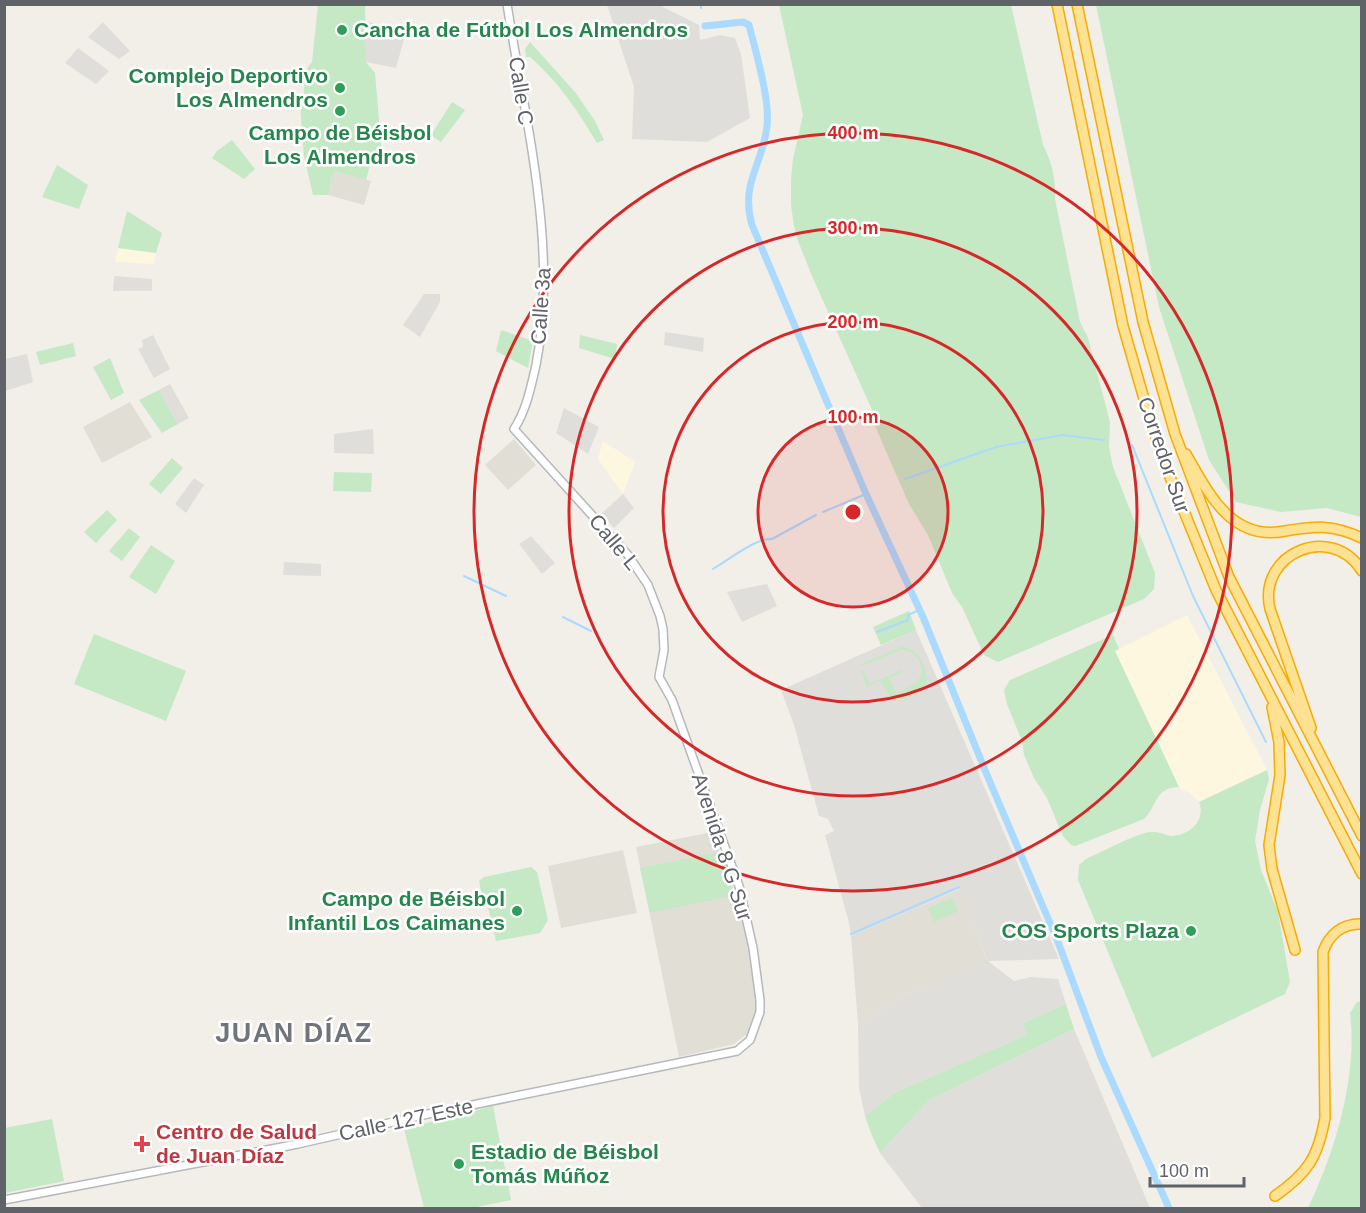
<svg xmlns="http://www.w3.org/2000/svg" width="1366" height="1213" viewBox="0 0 1366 1213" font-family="Arial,sans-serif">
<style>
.commercial{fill:#fef7e0}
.industrial{fill:#e0deda}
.education{fill:#e1ded6}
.green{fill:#c5e8c5}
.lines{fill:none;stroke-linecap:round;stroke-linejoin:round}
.stream{stroke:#aadaff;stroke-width:2}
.canal{stroke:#aadaff;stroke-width:7}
.minor-casing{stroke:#b5b8bc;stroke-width:10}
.highway-casing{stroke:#f9ab00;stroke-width:12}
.minor{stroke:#fff;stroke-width:7}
.highway{stroke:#fde293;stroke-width:9}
.ring{fill:none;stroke:#d62828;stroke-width:3}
.leisure-dot{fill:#2e9e5b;stroke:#fff;stroke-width:2}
.health-dot{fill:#e0444e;stroke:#fff;stroke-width:2}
.labels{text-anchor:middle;stroke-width:5;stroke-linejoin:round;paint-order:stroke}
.leisure-label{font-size:21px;font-weight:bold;fill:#27864d;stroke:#fff;text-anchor:end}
.street-label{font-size:21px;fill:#5f6368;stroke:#fff}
.health-label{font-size:21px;font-weight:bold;fill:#be3a42;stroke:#fff;text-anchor:start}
.district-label{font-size:27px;font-weight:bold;letter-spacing:1.5px;fill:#70757a;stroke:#fff}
.centre{fill:#d62828;stroke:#fff;stroke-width:3}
.ring-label{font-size:18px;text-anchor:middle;font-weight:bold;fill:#d62828;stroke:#fff;stroke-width:5;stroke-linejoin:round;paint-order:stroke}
</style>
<rect width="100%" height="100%" fill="#f1efe8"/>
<!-- commercial -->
<path class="commercial" d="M118,248L156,253L154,264L115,262Z
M603,441L635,462L623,494L598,459Z
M1187,615L1267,770L1199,802L1190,793L1180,789L1115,651Z"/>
<!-- industrial -->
<path class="industrial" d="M607,5H659L699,25L700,40L720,35L735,38L741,54L750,118L707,142L632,139L634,87Z
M365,21L406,32L396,68L366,62Z
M103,22L130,51L119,59L88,37Z
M78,48L109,71L96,84L65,63Z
M114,276L152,279V291H113Z
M424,294H440V302L420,337L403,325Z
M665,332L704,338L703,352L664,345Z
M153,335L170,369L154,378L138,349L143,347L142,340Z
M27,354L33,382L5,391V359Z
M170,384L189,418L178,424L159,390Z
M564,408L599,427L588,454L556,433Z
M373,429L374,454L334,453V434Z
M194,478L204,485L186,513L175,504Z
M623,494L634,508L614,528L601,514Z
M531,536L555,563L542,574L519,544Z
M284,562L321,564V576L283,575Z
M767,584L777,606L742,622L727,592Z
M916,630L1059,959L988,961L1014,981L1031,977L1058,979L1066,1004L1023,1023L1028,1035L896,1092L865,1116L859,1088L858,1023L907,994L987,960L959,889L851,936L849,923L825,835L834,831L828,819L819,816L794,725L781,690Z
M1074,1029L1150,1208H922L880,1153L929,1100Z"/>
<!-- education -->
<path class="education" d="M334,171L371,181L364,205L328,195Z
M130,402L152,437L102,463L83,427Z
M514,439L536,465L508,490L485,465Z
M713,832L743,918L757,1006L755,1021L747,1034L734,1044L679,1057L636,847Z
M623,850L637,913L561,928L548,866Z
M960,889L987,961L907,994L858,1023L851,936Z"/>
<!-- green -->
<path class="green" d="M318,5H365L366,62L375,73L382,154L373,155L366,180L334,171L328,195H313L304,156L300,104H303L305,71L312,62Z
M779,5H1011L1043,145C1052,162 1056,180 1055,199L1080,322L1088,338L1110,422L1109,447L1113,467L1155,573L1154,589L1144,599L998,662L984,655L962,607L952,593L928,535L909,504L875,426L873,412L812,276L798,241L794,226L791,205V180L793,159L803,115Z
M1096,5H1361V517L1327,508L1281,512L1236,502L1209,460L1159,307Z
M530,42L575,92L595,121L604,140L597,143C576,108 560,84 530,57H526L525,49Z
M452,102L465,110L441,142L431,135Z
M232,140L255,169L244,179L212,158L217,151Z
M57,165L88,185L79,209L42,197Z
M127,211L162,233L156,253L118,248Z
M501,330L533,341L528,368L496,351Z
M580,335L617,344L615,359L579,348Z
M73,343L76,356L40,365L36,352Z
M110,358L124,393L111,400L93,367Z
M159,390L178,424L162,433L139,400Z
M172,458L183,468L161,494L149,484Z
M334,472L372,473L371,492L333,491Z
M107,510L117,520L96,543L84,532Z
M129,528L140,537L122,561L109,551Z
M151,545L175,561L156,594L129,577Z
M909,611L916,630L881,645L873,627Z
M94,634L186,671L166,721L74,684Z
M1113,635L1119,649L1115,651L1179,787C1154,788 1158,805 1144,819L1075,846L1071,845L1063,836L1047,798L1034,778L1024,755L1022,741L1007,704L1004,690L1010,680Z
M901,647C918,648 926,665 927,680L922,692L899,701L891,698L880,681L867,687L861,670L864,671L869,684L902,670L903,672L889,678L896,693C904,689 916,686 920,677C926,665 914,649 901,650L862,666L865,662Z
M1267,770L1269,779L1260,810L1255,841L1261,870L1278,912L1290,982L1285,994L1152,1058L1078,880L1079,865L1086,859C1102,852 1135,834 1150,832C1159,831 1165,836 1173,836C1191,835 1206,819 1199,802Z
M721,852L735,895L650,913L640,868Z
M531,867L537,872L548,920L540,933L496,941L487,902L483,900L479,881L484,877Z
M952,898L958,911L934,922L928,908Z
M1361,1001V1203L1359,1208H1308C1335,1152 1358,1076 1350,1013L1357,1002Z
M1066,1004L1074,1029L929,1100L880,1153L871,1133L865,1116L896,1092L1027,1035L1023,1023Z
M493,1106L511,1200L472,1208H424L404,1129Z
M52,1119L64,1181L5,1193V1128Z"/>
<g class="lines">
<!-- stream -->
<path class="stream" d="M701,4V8
M1132,445L1193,596L1266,742
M905,479L996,447L1062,435L1104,440
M823,512L866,494
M713,569C727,561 757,537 772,539L816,515
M464,576L506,596
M563,617L591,631
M877,632L908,620V615L919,610
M851,934L959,887"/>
<!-- canal -->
<path class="canal" d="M705,26L743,22L749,25C756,53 770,99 767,126C763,164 740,183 752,225L866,494L923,617L987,775L1058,942L1101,1057L1169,1208"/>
<defs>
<path id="minor" d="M4,1200L298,1144L428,1114L737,1051L750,1040L760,1012V1000L753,948L739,886L672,700L659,677L664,650L663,629L660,616L648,585L628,555L514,429C526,411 531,387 536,365C559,248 525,121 507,4"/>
<path id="highway" d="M1057,4L1123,326L1151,423L1170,477L1216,590L1362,874
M1077,4L1143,322L1175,434L1229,577L1362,836
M1186,454C1208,492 1231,542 1285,531C1315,526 1332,524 1362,538
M1272,707L1279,742L1280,775L1269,845L1272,869L1295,950
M1311,728L1270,609C1257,553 1332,522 1362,571
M1275,1196C1308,1173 1318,1157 1325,1118L1323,952C1329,935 1342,923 1362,924"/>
</defs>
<!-- minor casing -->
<use href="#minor" class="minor-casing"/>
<!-- highway casing -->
<use href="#highway" class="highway-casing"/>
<!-- minor -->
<use href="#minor" class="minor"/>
<!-- highway -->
<use href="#highway" class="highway"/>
</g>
<!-- distance rings -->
<circle cx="853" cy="512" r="95" fill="#d62828" fill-opacity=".12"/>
<g class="ring">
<circle cx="853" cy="512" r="95"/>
<circle cx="853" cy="512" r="190"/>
<circle cx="853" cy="512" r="284"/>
<circle cx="853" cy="512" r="379"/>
</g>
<!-- markers -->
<g class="leisure-dot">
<circle cx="342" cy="30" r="6"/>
<circle cx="340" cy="88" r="6"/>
<circle cx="340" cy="111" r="6"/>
<circle cx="517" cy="911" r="6"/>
<circle cx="1191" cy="931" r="6"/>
<circle cx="459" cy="1164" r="6"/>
</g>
<path class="health-dot" d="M139 1135h6v6h6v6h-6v6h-6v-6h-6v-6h6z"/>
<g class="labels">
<!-- leisure labels -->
<g class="leisure-label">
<text x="354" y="37" text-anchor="start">Cancha de Fútbol Los Almendros</text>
<text x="328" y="83">Complejo Deportivo<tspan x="328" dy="24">Los Almendros</tspan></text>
<text x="340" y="140" text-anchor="middle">Campo de Béisbol<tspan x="340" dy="24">Los Almendros</tspan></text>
<text x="505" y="906">Campo de Béisbol<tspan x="505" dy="24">Infantil Los Caimanes</tspan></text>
<text x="1179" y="938">COS Sports Plaza</text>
<text x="471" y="1159" text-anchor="start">Estadio de Béisbol<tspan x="471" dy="24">Tomás Múñoz</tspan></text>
</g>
<!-- street labels -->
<g class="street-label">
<text transform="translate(521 91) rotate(81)" y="7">Calle C</text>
<text transform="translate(541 306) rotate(-86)" y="7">Calle 3a</text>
<text transform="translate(1164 455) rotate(71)" y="7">Corredor Sur</text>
<text transform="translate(614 542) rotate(50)" y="7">Calle L</text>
<text transform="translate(722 847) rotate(72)" y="7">Avenida 8 G Sur</text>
<text transform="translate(406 1120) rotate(-12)" y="7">Calle 127 Este</text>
</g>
<!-- health labels -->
<g class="health-label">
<text x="156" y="1139">Centro de Salud<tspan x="156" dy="24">de Juan Díaz</tspan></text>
</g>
<!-- district labels -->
<g class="district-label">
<text x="294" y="1042">JUAN DÍAZ</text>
</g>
</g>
<circle cx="853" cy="512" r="9" class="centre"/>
<g class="ring-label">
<text x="853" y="139">400 m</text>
<text x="853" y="234">300 m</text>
<text x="853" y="328">200 m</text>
<text x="853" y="423">100 m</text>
</g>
<!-- border -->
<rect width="1366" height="1213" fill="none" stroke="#5f6368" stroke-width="12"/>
<!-- scale -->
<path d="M1150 1177v9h94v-9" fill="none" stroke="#5f6368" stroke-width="3"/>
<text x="1159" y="1177" font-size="18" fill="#5f6368" stroke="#ffffff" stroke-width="4.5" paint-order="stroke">100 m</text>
</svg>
